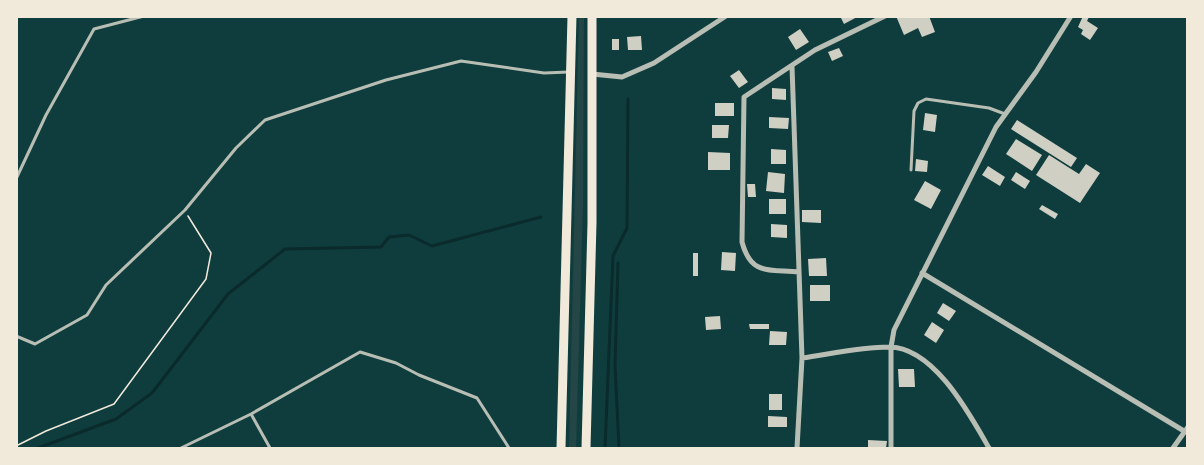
<svg xmlns="http://www.w3.org/2000/svg" width="1204" height="465" viewBox="0 0 1204 465" font-family="Karla,sans-serif">
<style>
.green{fill:#244646}
.lines{fill:none;stroke-linecap:round;stroke-linejoin:round}
.stream{stroke:#0a2a2b;stroke-width:3}
.building{fill:#cfcfc3}
.path{stroke:#f1e9da;stroke-width:1.5}
.service{stroke:#b8beb3;stroke-width:3}
.minor{stroke:#b8beb3;stroke-width:5}
.trunk{stroke:#f1e9da;stroke-width:9}
</style>
<rect width="100%" height="100%" fill="#0f3d3e"/>
<!-- green -->
<path class="green" d="M584,16L583,205L576,448H569L579,17Z"/>
<g class="lines">
<!-- stream -->
<path class="stream" d="M618,263L615,365L619,448
M38,448L116,419L152,393L228,294L285,249L381,247L389,237L409,235L432,246L541,217
M605,448L613,256L627,228L628,99"/>
</g>
<!-- building -->
<path class="building" d="M840,16H859L844,24Z
M896,16H929L935,32L922,37L918,28L904,35Z
M1083,16L1089,17L1087,21L1098,28L1090,40L1081,34L1083,30L1078,27Z
M800,29L809,42L796,50L788,37Z
M641,36L642,50H628L627,37Z
M612,39H619V50H612Z
M839,48L843,56L832,61L828,52Z
M739,70L748,82L739,88L730,76Z
M772,88L786,89V100L772,99Z
M715,103H734V116H715Z
M925,113L937,115L935,132L923,130Z
M769,117L789,118L788,129L769,128Z
M1017,120L1077,158L1071,167L1011,129Z
M712,125H729L728,138H712Z
M1016,139L1042,155L1032,171L1006,154Z
M771,149L786,150V164H771Z
M708,152L730,153V170H708Z
M1049,155L1079,174L1086,164L1100,173L1080,203L1036,175Z
M916,159L928,161L927,172L915,171Z
M988,166L1005,177L1000,186L982,175Z
M768,172L785,174L784,193L766,191Z
M1016,172L1030,181L1025,189L1011,180Z
M925,181L941,190L931,209L914,200Z
M747,184H755L756,197H748Z
M769,199H786V214H769Z
M1042,205L1058,214L1055,219L1039,209Z
M802,210H821V223L802,222Z
M771,224L787,225V238L771,237Z
M722,252L736,253L735,271L721,270Z
M693,253H698V276H693Z
M826,258L827,276H809L808,259Z
M810,285H830V301H810Z
M943,303L956,311L949,321L937,313Z
M720,316L721,329L706,330L705,317Z
M932,322L944,330L936,343L924,335Z
M749,324H769V329H750Z
M770,331L787,332L786,345H769Z
M898,369H914L915,387H899Z
M769,394H782V410H769Z
M768,416L787,417V427H768Z
M868,440L887,441L886,448H868Z"/>
<g class="lines">
<!-- path -->
<path class="path" d="M16,446L46,431L114,404L206,279L211,253L188,216"/>
<!-- service -->
<path class="service" d="M911,170L914,111L918,103L926,99L989,108L1005,114
M16,179L46,115L94,29L144,16
M16,336L35,344L87,315L106,285L185,210L236,148L265,120L386,80L461,61L544,73L569,72
M251,414L270,448
M181,448L251,414L360,352L396,363L419,375L477,398L509,448"/>
<!-- minor -->
<path class="minor" d="M792,66L802,358L797,448
M592,74L622,77L654,63L726,16
M799,272C769,269 751,276 742,242L744,97L815,50L885,16
M922,273L1184,431
M802,358C830,354 861,347 889,347C934,347 970,415 989,448
M891,448V347L894,330L996,127L1036,72L1071,16
M1173,448L1188,427"/>
<!-- trunk -->
<path class="trunk" d="M561,448L572,16
M586,448L592,223V16"/>
</g>
<!-- border -->
<rect width="1204" height="465" fill="none" stroke="#f1e9da" stroke-width="36"/>
</svg>
